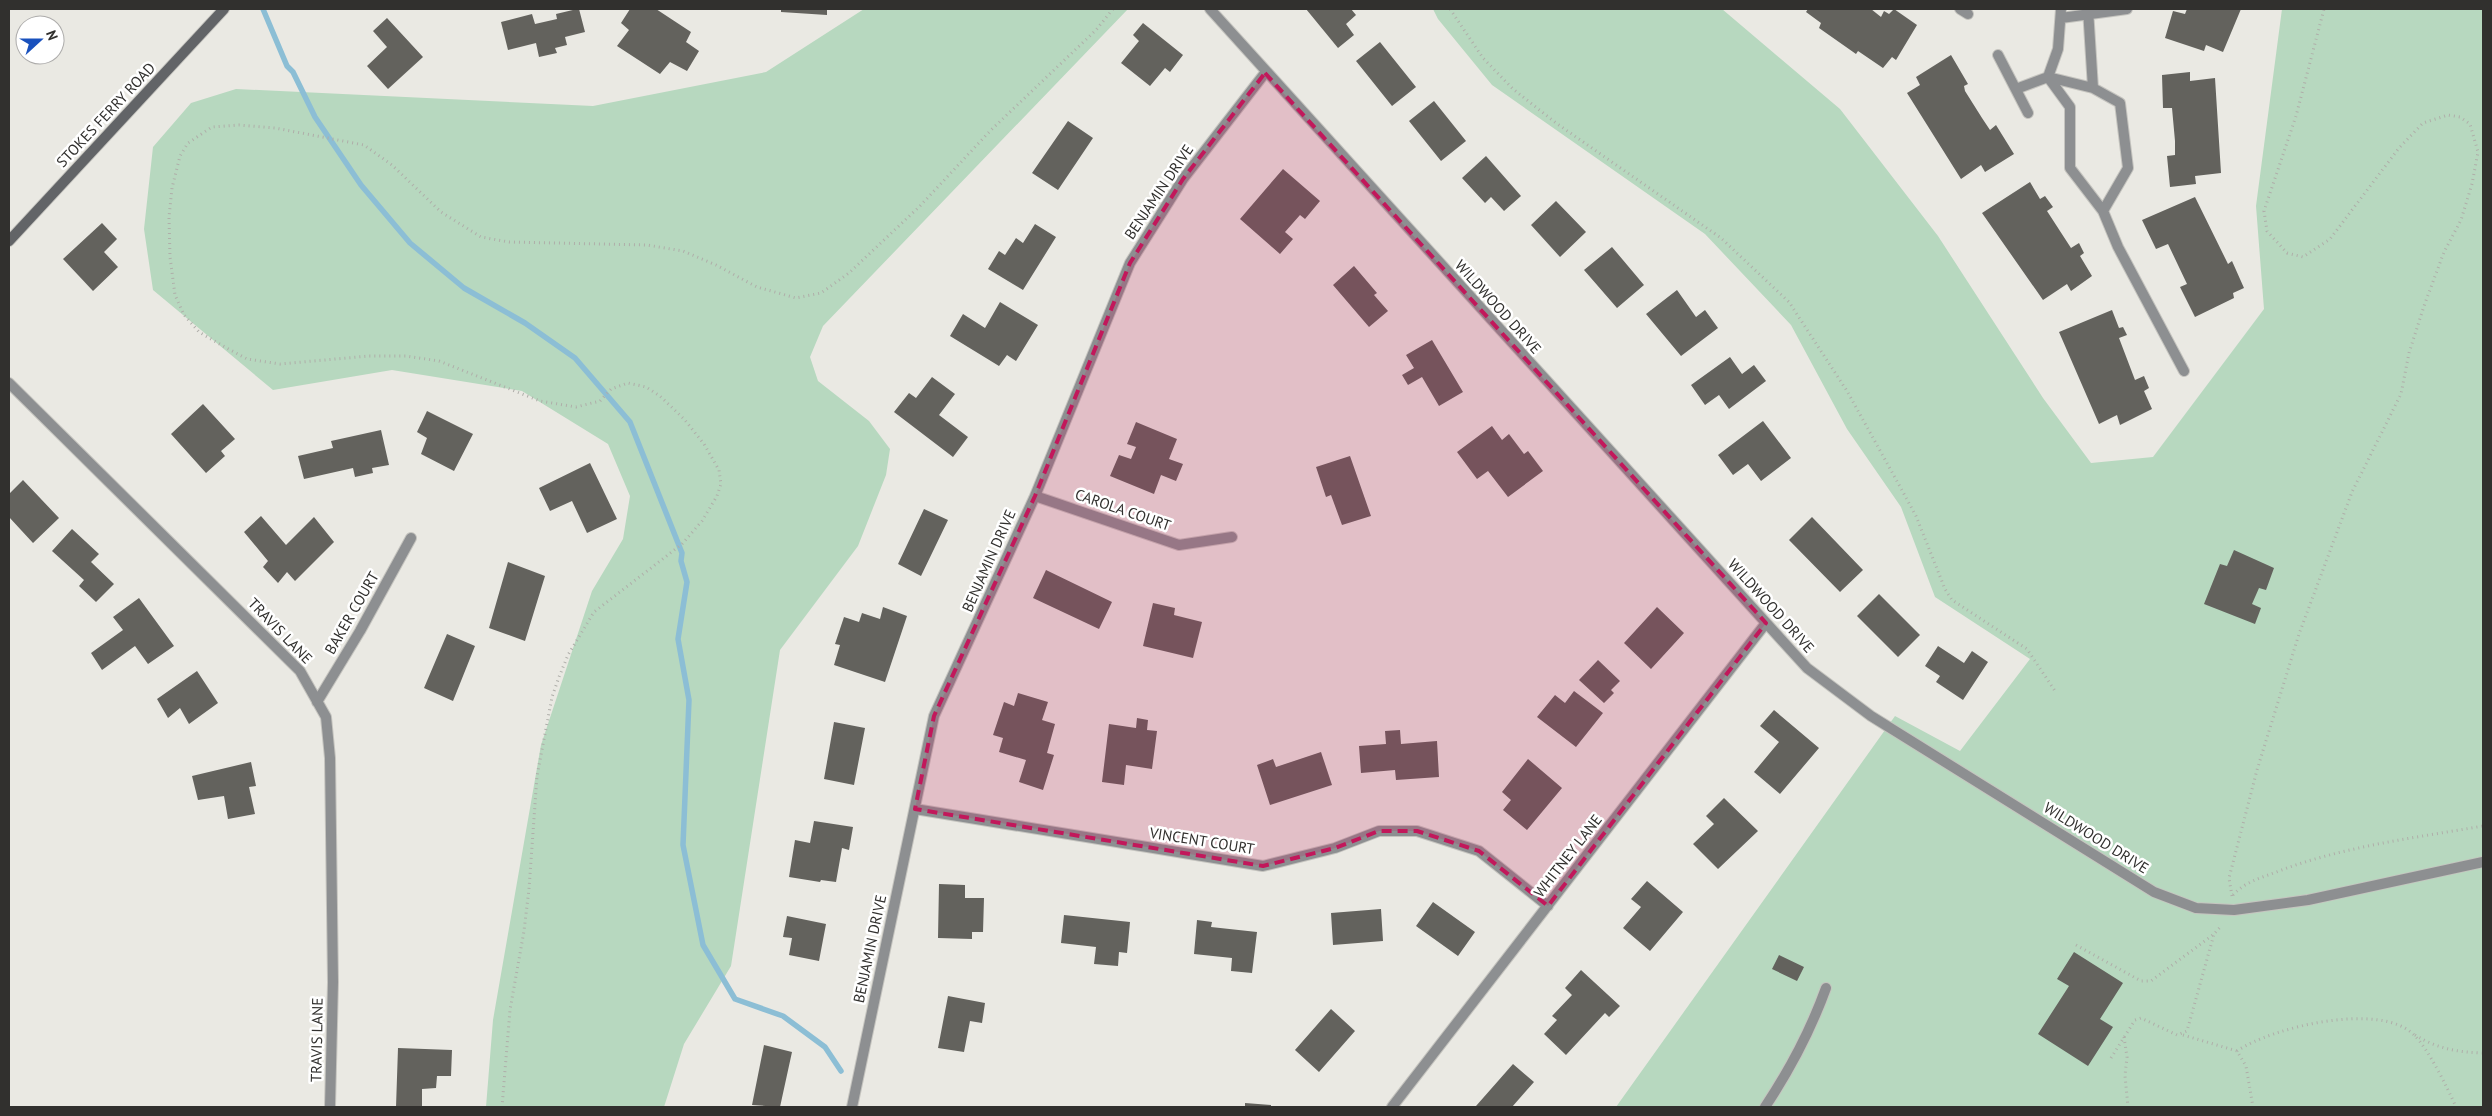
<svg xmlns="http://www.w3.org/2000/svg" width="2492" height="1116" viewBox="0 0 2492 1116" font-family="'PT Sans',sans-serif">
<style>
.green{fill:#b7d8bf}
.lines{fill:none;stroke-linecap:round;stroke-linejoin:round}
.stream{stroke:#8cbed5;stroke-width:5.5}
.building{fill:#63625d}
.lane-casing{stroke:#c5c4bf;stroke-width:12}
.street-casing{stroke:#c5c4bf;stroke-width:12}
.secondary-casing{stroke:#c5c4bf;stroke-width:12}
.path{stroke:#afaea9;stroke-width:3;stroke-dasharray:1 4;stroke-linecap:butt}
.lane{stroke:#8d8f91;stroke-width:10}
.street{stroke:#8d8f91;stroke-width:10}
.secondary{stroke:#626467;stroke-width:10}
.marked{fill:#c2185b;fill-opacity:0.2;stroke:#c2185b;stroke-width:4;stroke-dasharray:10 6;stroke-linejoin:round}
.labels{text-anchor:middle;stroke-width:5;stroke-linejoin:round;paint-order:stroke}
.street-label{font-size:15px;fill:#31302e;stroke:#fff}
</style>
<rect width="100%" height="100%" fill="#eae9e3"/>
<!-- green -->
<path class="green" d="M864,9H1128L823,326L810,357L818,381L869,421L890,449L886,475L858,546L780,650L731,966L684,1044L664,1107H486L493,1020L541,745L592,591L623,539L630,496L608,444L522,391L392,370L273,390L153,290L144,229L153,147L191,103L236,89L593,106L766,72Z
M1433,9H1722L1840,109L1938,236L2043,398L2091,463L2153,457L2264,309L2256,206L2282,9H2483V1107H1616L1895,716L1960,751L2030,659L1935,597L1901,507L1847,429L1791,325L1705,234L1492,85L1438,19Z"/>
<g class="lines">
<!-- stream -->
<path class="stream" d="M263,9L287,66L293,72L315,117L361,185L410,243L464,288L525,323L575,358L630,422L682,553L681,561L687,582L678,639L689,700L683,845L703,945L735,999L783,1016L825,1047L841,1071"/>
</g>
<!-- building -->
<path class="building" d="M577,9H579L585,32L565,37L567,45L555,48L557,53L539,57L536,43L508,50L501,22L532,14L535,24L557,19L556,14Z
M630,9H656L691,32L686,42L699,51L687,71L670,62L660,74L617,46L629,30L621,23Z
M781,9H827V15L781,12Z
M1306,9H1351L1356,15L1346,24L1354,35L1338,48Z
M1808,9H1871L1881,17L1884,11L1889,14L1894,9L1917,25L1896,60L1892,57L1883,68L1858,51L1856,54L1819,28L1821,23L1806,12Z
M2187,9H2241L2223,52L2206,45L2204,51L2165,38L2173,11L2185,14Z
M387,18L423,57L388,89L367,66L387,47L373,31Z
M1143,23L1183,55L1170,72L1165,68L1150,86L1121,63L1139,41L1133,35Z
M1380,42L1416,87L1392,106L1356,61Z
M1951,55L1968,84L1964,86L1965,91L1982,118L1990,130L1996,125L2014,154L1985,172L1981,165L1961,179L1907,93L1920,85L1916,77Z
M2190,72V81L2215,78L2221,173L2195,176L2196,184L2170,187L2167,156L2175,155V141L2172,108H2163L2162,75Z
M1434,101L1466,141L1441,161L1409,121Z
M1068,121L1093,138L1058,190L1032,173Z
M1486,156L1521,196L1504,211L1491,197L1485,203L1462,178Z
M1283,169L1320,201L1305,219L1300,215L1285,232L1293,239L1280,254L1240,219Z
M2030,182L2040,199L2045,196L2053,207L2047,211L2071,248L2079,243L2084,253L2080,256L2092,276L2071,291L2067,284L2043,300L1982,213Z
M2195,197L2228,264L2232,261L2244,288L2233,293L2234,298L2195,317L2180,287L2187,284L2168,244L2156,249L2142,220Z
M1556,201L1586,232L1560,257L1531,225Z
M102,223L117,239L104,252L118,267L93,291L63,259Z
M1035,224L1056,237L1023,290L988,269L999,251L1005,255L1016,238L1023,243Z
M1612,247L1644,285L1617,308L1584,270Z
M1354,266L1377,293L1374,295L1388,311L1369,327L1333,285Z
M1677,290L1696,317L1705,310L1718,328L1681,356L1646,314Z
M1000,302L1038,325L1016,361L1007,355L999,366L950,336L963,314L985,328Z
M2112,310L2119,328L2123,327L2127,335L2119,338L2135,380L2144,376L2149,388L2144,391L2152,409L2120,425L2117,415L2099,424L2059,332Z
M1432,340L1463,392L1439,406L1422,377L1408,385L1402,375L1414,368L1406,355Z
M1730,357L1742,374L1754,365L1766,381L1729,409L1719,395L1705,405L1691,385Z
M932,377L955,394L939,415L968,437L953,457L894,412L909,393L916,398Z
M203,404L235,439L221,451L225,456L206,473L171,434Z
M427,411L473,434L454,471L421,454L427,438L417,432Z
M1763,421L1791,458L1761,481L1748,464L1733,475L1718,455Z
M1136,422L1177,439L1169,459L1183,464L1176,481L1161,475L1154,494L1110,476L1119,455L1131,459L1136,447L1127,444Z
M1492,426L1502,440L1509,434L1524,454L1528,451L1543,471L1508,497L1488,471L1477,479L1457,452Z
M381,430L389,465L372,468L373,473L355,477L353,468L304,479L298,456L333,448L331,441Z
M1350,456L1371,516L1342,525L1331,495L1326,497L1316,467Z
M590,463L617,519L587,533L572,501L550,511L539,488Z
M23,480L59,518L33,543L9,517V494Z
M924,509L948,520L921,576L898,564Z
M261,516L286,545L314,517L334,542L295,581L287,572L278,583L263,567L268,561L244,532Z
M1812,517L1863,570L1840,592L1789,540Z
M72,529L99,554L91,562L114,584L96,602L79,586L84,580L52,551Z
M2234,550L2274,568L2266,590L2259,588L2252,604L2261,608L2255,624L2204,604L2220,564L2227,566Z
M508,562L545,576L525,641L489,628Z
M1046,570L1112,602L1099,629L1033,598Z
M1879,594L1920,635L1898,657L1857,616Z
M139,598L174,646L148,664L135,646L102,670L91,653L123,630L113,617Z
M1153,603L1175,608L1174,615L1202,622L1193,658L1143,646Z
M883,607L907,616L885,682L834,665L840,645L835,644L844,617L859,622L862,613L880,619Z
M1657,607L1684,633L1651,669L1624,643Z
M447,634L475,646L453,701L424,688Z
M1938,646L1964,663L1972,651L1988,662L1963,700L1936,682L1940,676L1925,666Z
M1598,660L1620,681L1611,690L1614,693L1604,703L1579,680Z
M197,671L218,703L189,724L180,708L168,718L157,699Z
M1574,691L1603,713L1576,747L1537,717L1555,695L1565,703Z
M1018,693L1048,702L1042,720L1055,724L1047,753L1054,755L1043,790L1019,782L1026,760L999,752L1003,738L993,735L1004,702L1014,706Z
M1774,710L1819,748L1780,794L1754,772L1779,742L1760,726Z
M1137,718L1148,720L1147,730L1157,731L1152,769L1126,765L1124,785L1102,782L1109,724L1136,728Z
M834,722L865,728L854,785L824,779Z
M1400,730L1401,744L1437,741L1439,777L1396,780L1395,770L1361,773L1359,746L1386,744L1385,731Z
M1321,752L1332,785L1270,805L1257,765L1273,759L1276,767Z
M1528,759L1562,788L1527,830L1503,810L1511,800L1502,792Z
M251,762L256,786L249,787L255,814L228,819L224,796L198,800L192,776Z
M1724,798L1758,831L1718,869L1693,844L1714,824L1706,816Z
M814,821L853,827L849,850L842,848L836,882L821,880L820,882L789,877L795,840L810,843Z
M1647,881L1683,912L1650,951L1623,928L1641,907L1631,899Z
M939,884L965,885V898H984L983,932H972V939L938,938Z
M1433,902L1475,932L1458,956L1416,926Z
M1381,909L1383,941L1333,945L1331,913Z
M1064,915L1130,922L1127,953L1119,952L1118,966L1094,964L1096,947L1061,943Z
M787,916L826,924L819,961L789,955L792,938L783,937Z
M1197,920L1212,922L1211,927L1257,932L1252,973L1231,971L1232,958L1194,954Z
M2074,952L2123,983L2100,1019L2113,1027L2088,1066L2038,1034L2069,986L2057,979Z
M1779,955L1804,967L1797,981L1772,969Z
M1581,970L1620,1006L1609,1017L1605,1013L1566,1055L1544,1034L1557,1020L1552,1016L1572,995L1565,988Z
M948,996L985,1003L982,1023L970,1021L964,1052L938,1048Z
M1331,1009L1355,1031L1319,1072L1295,1050Z
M764,1045L792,1052L780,1107L752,1105Z
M398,1048L452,1050L451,1076H437L436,1088L422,1089V1107H396Z
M1513,1064L1534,1082L1512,1107H1478L1476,1106Z
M1245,1103L1271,1105V1107H1245Z"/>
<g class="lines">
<defs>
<path id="lane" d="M1960,9L1968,14
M2061,9L2058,49L2048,77L2070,107V168L2103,211L2118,247L2184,371
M2088,9L2093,88L2120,103L2128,168L2103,211
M2061,18L2127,9
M1998,55L2028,113
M2016,89L2048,77L2093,88
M1765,1107C1791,1068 1810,1032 1826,988"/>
<path id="street" d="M1210,9L1807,668L1871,716L2154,892L2196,908L2234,910L2308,900L2483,862
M9,383L300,671L326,717L330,758L333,982L330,1107
M1035,496L1179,545L1232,537
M317,702L360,631L411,538
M915,809L1263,866L1335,848L1379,831H1417L1479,851L1548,906
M852,1107L934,716L1035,496L1130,263L1183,179L1265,73
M1392,1107L1766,623"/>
<path id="secondary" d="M9,241L224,9"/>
</defs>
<!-- lane casing -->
<use href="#lane" class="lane-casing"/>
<!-- street casing -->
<use href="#street" class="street-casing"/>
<!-- secondary casing -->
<use href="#secondary" class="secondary-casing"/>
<!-- path -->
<path class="path" d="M1450,9L1483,58L1513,89L1556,123L1721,238L1789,302L1847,391L1898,483L1916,516L1945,589L1952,600L2027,649L2055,691
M2233,895C2246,881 2261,878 2279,871C2345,846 2414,838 2483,826
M2232,896L2229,878L2257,770L2299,634L2352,492L2401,394L2409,353L2424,306L2444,252L2461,220L2472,184L2478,152L2470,124L2460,117L2448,115L2423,123L2399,148L2330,239L2303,257L2287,253L2267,231L2264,211L2296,116L2324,9
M2076,945L2141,981H2151L2214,934L2222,925
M2183,1035L2237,1051L2246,1066L2253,1107
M2415,1035C2438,1049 2457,1052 2483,1053
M2124,1037L2127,1057L2125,1076L2128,1107
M2237,1051C2272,1027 2381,1001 2414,1035C2428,1048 2448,1089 2456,1107
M2111,1058L2135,1020L2141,1018L2177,1035L2187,1031L2214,934
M502,1107L510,1010L524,931L529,889L537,776L552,697L559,677L568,655L594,612L682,544L702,521L717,496L721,484L719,470L704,444L684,419L660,396L646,387L628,383L611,389L600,401L576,407L540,401L439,361L406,356H369L280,364L247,359L223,346L199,332L184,315L175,295L170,257L169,217L172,188L180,156L188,143L212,127L239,125L275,128L364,145L392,165L441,212L481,237L509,242L647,245L683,251L716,265L757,287L796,298L821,293L849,273L920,206L990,131L1096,30L1113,9"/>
<!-- lane -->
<use href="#lane" class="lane"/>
<!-- street -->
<use href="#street" class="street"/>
<!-- secondary -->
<use href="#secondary" class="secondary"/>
</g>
<!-- marked area -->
<path class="marked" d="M1265,73L1766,623L1548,906L1479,851L1417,831H1379L1335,848L1263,866L915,809L934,716L1035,496L1130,263L1183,179Z"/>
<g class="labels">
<!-- street labels -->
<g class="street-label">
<text transform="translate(106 115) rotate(-47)" y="5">STOKES FERRY ROAD</text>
<text transform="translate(1159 192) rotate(-56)" y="5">BENJAMIN DRIVE</text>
<text transform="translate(1498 307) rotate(48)" y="5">WILDWOOD DRIVE</text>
<text transform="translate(1123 510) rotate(19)" y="5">CAROLA COURT</text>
<text transform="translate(989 561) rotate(-66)" y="5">BENJAMIN DRIVE</text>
<text transform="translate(1771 606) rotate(48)" y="5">WILDWOOD DRIVE</text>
<text transform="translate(352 613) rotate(-60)" y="5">BAKER COURT</text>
<text transform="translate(280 631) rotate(46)" y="5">TRAVIS LANE</text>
<text transform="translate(2096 838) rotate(32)" y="5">WILDWOOD DRIVE</text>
<text transform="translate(1202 841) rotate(9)" y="5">VINCENT COURT</text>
<text transform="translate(1568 856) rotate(-52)" y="5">WHITNEY LANE</text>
<text transform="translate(870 949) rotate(-78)" y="5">BENJAMIN DRIVE</text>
<text transform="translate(317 1040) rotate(-89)" y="5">TRAVIS LANE</text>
</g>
</g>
<!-- border -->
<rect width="2492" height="1116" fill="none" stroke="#31302e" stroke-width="20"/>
<!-- north arrow -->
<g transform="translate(40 40) rotate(69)"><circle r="24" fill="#ffffff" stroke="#adacab"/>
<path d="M0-4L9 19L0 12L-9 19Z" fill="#1951bd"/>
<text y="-8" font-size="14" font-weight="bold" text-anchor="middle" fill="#31302e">N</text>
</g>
</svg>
